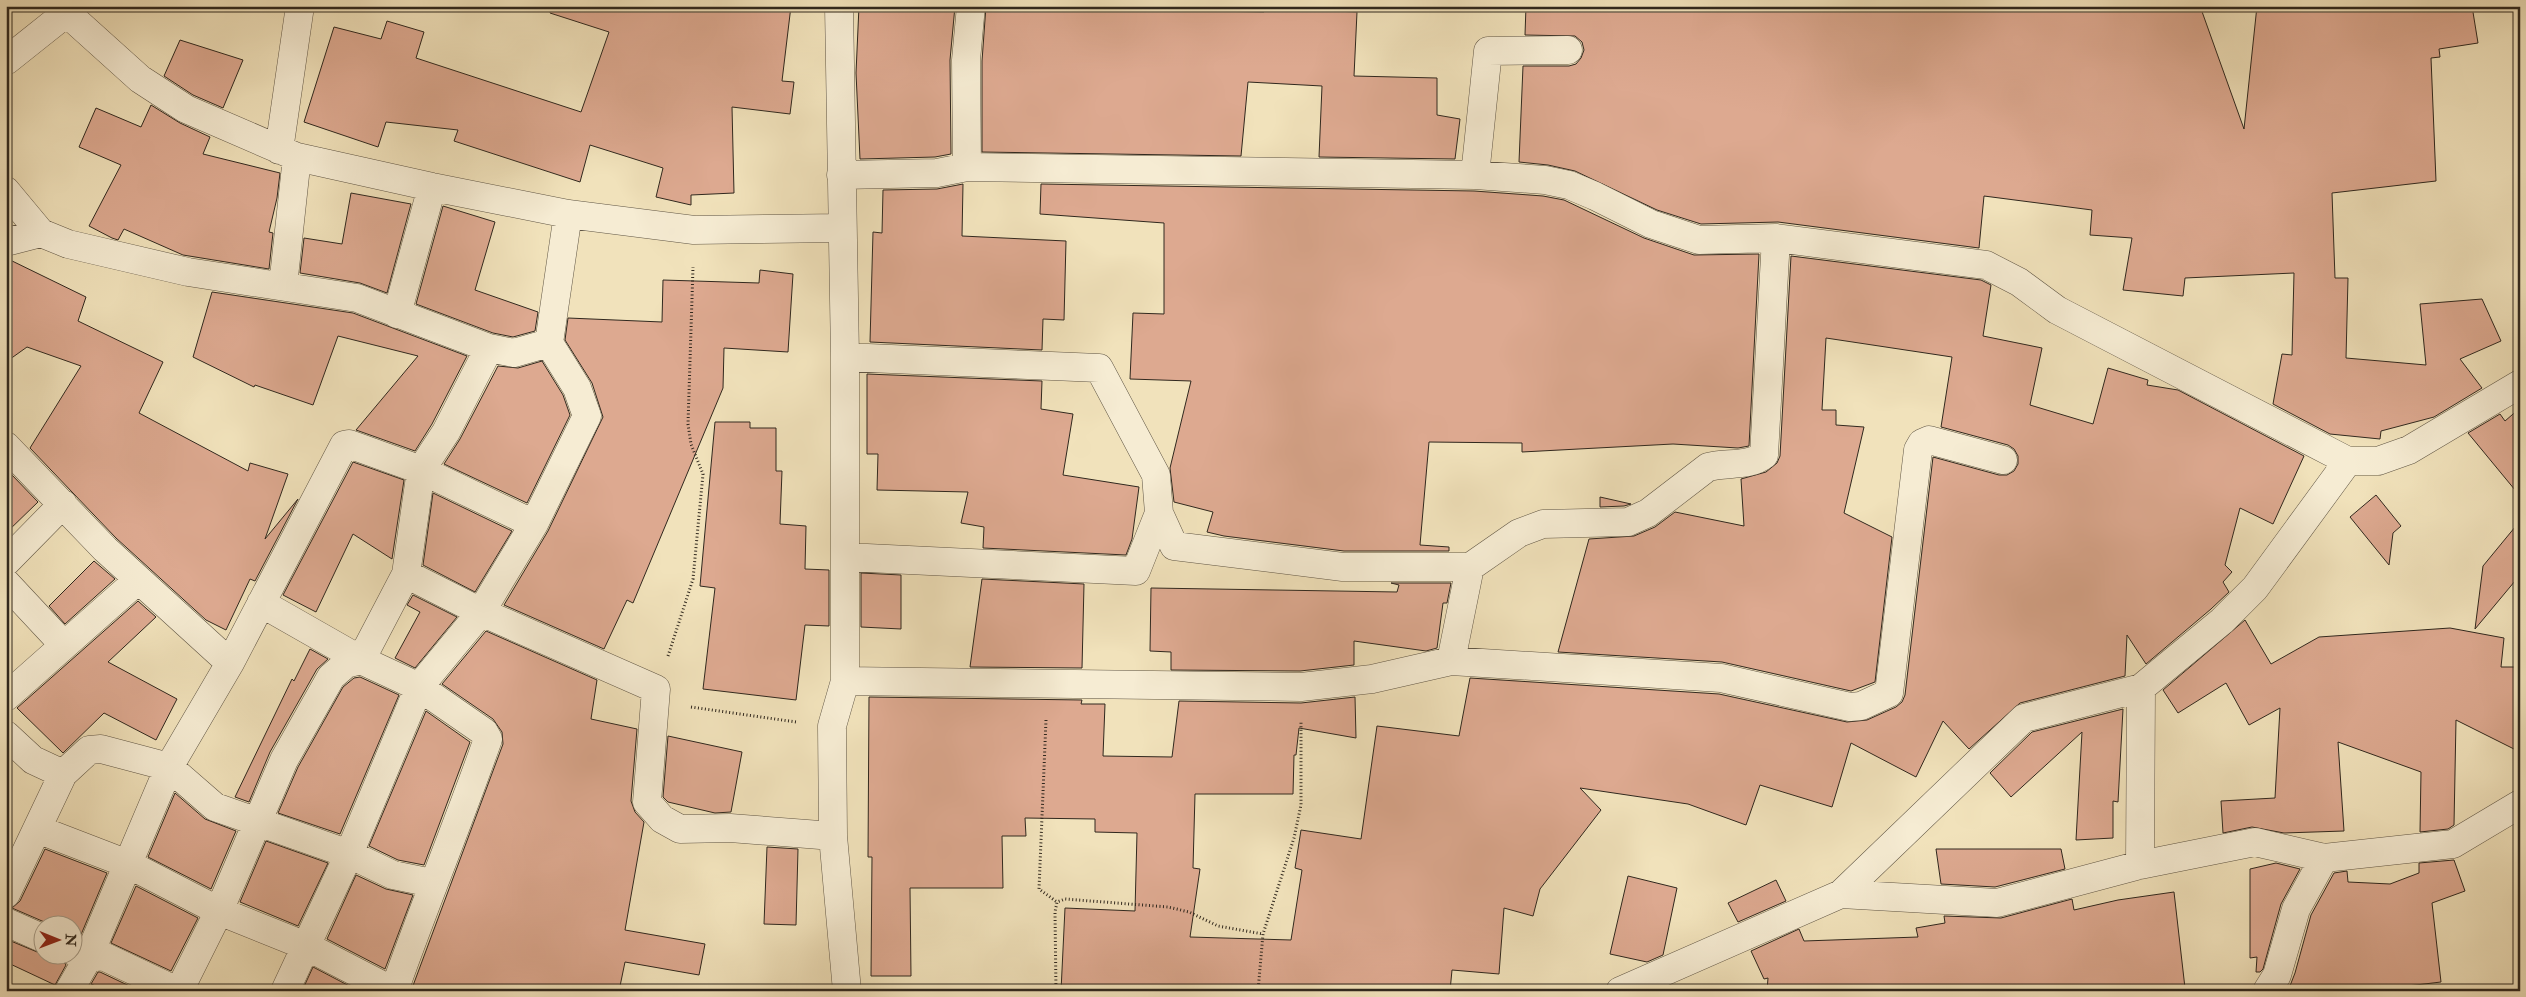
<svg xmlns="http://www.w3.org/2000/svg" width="2526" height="997" viewBox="0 0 2526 997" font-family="'IM FELL Double Pica',serif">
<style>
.building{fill:#dda990;stroke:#30281e}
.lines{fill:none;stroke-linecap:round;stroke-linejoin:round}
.minor-casing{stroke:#605645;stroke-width:29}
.path{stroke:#30281e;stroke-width:3;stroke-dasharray:1 2.5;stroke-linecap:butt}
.minor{stroke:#f6ecd3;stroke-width:28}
</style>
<rect width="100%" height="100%" fill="#f1e2bb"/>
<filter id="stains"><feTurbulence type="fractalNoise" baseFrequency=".004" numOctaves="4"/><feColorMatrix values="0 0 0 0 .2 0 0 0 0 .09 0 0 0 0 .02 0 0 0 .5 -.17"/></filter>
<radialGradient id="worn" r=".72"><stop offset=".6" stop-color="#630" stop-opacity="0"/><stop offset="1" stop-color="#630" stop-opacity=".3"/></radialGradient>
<!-- building -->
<path class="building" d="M551,6H791L782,81L794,82L790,114L732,107L734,193L691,195V205L656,197L663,168L590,145L580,182L454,141L458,130L386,122L378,147L304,122L334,27L381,39L387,21L424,32L416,58L581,112L609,32L550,13Z
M859,6H955L950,60L951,154L935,157L860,159L856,73Z
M986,6H1054V9L1150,6L1151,10L1264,12L1265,8L1357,12L1354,76L1437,78V115L1460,119L1455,159L1319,157L1322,86L1248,82L1241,156L982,152V61Z
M1526,6H2200L2244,129L2257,6H2472L2478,43L2439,49L2440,57L2431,58L2436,181L2332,193L2335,278H2348L2346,358L2426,365L2420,304L2482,299L2501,341L2460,359L2482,388L2434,417L2381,431L2380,439L2330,434L2273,404L2282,354L2292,355L2294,273L2185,278L2183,296L2123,290L2132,238L2090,235L2092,210L1984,196L1979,248L1778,222L1701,224L1657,210L1575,171L1548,165L1519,162L1523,66H1569L1576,64L1581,58L1584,50L1582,42L1575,36L1525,35Z
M180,40L243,60L223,108L193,95L164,76Z
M151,105L180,123L210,137L203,154L280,173L277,198L269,232L273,233L269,269L183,255L124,229L118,240L112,238L89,226L121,165L79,147L96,108L141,127Z
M963,184L962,236L1066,241L1064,320L1043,319L1042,350L870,342L873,232L882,233L883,190L937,189Z
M1041,184L1474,191L1543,196L1564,200L1644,238L1694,255L1759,254L1749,446L1738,448L1673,444L1522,452V443L1429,442L1420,545L1449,547V551H1344L1224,536L1207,532L1213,512L1174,502L1170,468L1191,381L1130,379L1133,313L1164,314V223L1040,214Z
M351,193L411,204L387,293L360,283L300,273L304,238L342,244Z
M443,206L495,222L475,290L538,312L535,331L513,337L493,333L416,304Z
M1791,256L1981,280L1991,285L1983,336L2042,348L2030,405L2093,424L2108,368L2148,380L2147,385L2178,390L2304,456L2273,524L2240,508L2225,565L2232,572L2223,582L2229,592L2211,609L2146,664L2127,635L2125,676L2020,703L1969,749L1943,721L1916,777L1851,743L1832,807L1760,785L1746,825L1688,804L1580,788L1601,810L1540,889L1533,916L1504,908L1499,974L1452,970L1450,991H1061L1065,908L1135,911L1137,833L1095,832V819L1025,818L1026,836H1002L1003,888H910L911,976H871L872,857H868L869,697L1082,700L1081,704H1105L1103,756L1172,757L1179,701L1301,703L1355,697L1356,738L1299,728L1296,755H1294L1293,794H1195L1193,868L1200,869L1190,937L1291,940L1302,870L1295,868L1301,830L1361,839L1377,726L1459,736L1470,678L1719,694L1847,722L1867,720L1896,707L1902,702L1905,695L1933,457L1999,475H2007L2014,471L2018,464V456L2014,449L2008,445L1941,427L1952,357L1826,338L1822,410H1836V425L1864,427L1844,513L1892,537L1875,682L1851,691L1722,662L1558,652L1589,539L1634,536L1655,527L1675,512L1744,526L1741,479L1766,472L1777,463L1780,456Z
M6,258L86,297L78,321L163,362L139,413L248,471L250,463L288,474L265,539L298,499L255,581L250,579L226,630L206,620L116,538L30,448L81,366L27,347L6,362Z
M760,270L793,274L788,352L724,348L723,388L633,603L627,600L604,649L504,605L548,531L603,417L592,383L565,340L568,318L662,322L663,280L759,283Z
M212,292L353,313L467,356L432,424L415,451L356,430L418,356L338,336L313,405L255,385L254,387L193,357Z
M542,361L563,395L570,415L527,503L444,464L460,439L498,366L518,368Z
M867,374L1042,381L1041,409L1073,414L1063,475L1139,487L1132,539L1126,555L983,548L984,527L961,523L968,492L877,490L878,454H867Z
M2520,408V496L2468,433L2500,414L2505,421Z
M715,422H750V428H776V471H782L780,524L806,526L805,569L829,570V626L805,625L796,700L703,689L715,588L700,586Z
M353,462L404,480L392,559L353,534L316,612L283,595Z
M12,475L38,502L6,533V485Z
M433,493L512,531L475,592L423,565Z
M2376,495L2401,526L2393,533L2389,565L2350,517Z
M1600,497L1631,504L1624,506L1600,507Z
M2520,521V575L2475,629L2483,566Z
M94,561L115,579L65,624L49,606Z
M861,573L901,575V629L861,627Z
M982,579L1084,584L1082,668L970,667Z
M1391,583H1451L1447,603H1443L1437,648L1426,651L1354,641V665L1300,671L1171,670V652L1150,651L1151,588L1397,592L1399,585Z
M413,595L457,617L415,668L395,658L420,612L407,605Z
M138,601L156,617L108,662L177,699L156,740L104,713L63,753L17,708Z
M2245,620L2271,664L2319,637L2450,628L2504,638L2501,667H2520V752L2456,720L2454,825L2448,829L2420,832L2421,772L2338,742L2344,831L2284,833L2252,827L2223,833L2221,801L2275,798L2280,708L2249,725L2226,683L2178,713L2163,690Z
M486,631L597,680L591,719L637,729L631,801L635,812L644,822L625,930L705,944L699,975L625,962L619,991H411L503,744L502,732L493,719L442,684Z
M310,649L328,659L317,669L270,752L249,802L235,797L292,679L294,681Z
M360,677L399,695L340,834L278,813L298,767L343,687L354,678Z
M2123,709L2118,802L2113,801V838L2076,840L2082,732L2011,797L1990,773L2032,732Z
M426,711L470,742L424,865L398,860L369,846Z
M668,736L742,752L731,812L715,813L668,802L663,797Z
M175,793L205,819L236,831L211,889L148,857Z
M266,841L328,863L298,926L240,902Z
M767,847L798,849L796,925L764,924Z
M45,849L107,873L80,937L72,936V924H49L12,908L20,901Z
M1936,849H2061L2065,869L1995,887L1941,884Z
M2454,860L2465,891L2432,903L2441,982L2399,987V991H2288L2295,973L2311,915L2334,873L2347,871L2348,882L2390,884L2419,873V863Z
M2276,863L2300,869L2281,904L2263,969L2260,972H2256L2257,957L2250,958V869Z
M356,875L386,889L413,895L385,969L327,939Z
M1628,876L1677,888L1663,955L1647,962L1610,954Z
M1776,880L1786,901L1738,922L1728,903Z
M136,886L198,918L171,971L111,943Z
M2174,892L2185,988L2156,991H1767L1768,978L1764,979L1751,951L1799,929L1804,941L1918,937L1916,928L1945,923L1944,916L2001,918L2072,899L2074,910L2118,900Z
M6,939L42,954H58L66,965L55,985L6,962Z
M313,967L359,991H302Z
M98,972H100L140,991H107L91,984Z"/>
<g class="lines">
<defs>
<path id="minor" d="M59,6L140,79L186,109L297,157L432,187L568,214L694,230L841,228
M839,6L845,357V681L832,726L833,836L847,991
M971,6L966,60L967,167L1475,175L1545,180L1569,185L1595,196L1651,224L1699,240L1776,238L1986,265L2019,282L2057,310L2348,461H2378L2409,450L2520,384
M6,61L65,14
M279,150L300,6
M841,175L937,173L967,167
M1475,175L1488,51L1568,50
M6,191L41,233L68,244L188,272L357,298L489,348
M6,242L41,233
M283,286L297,157
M397,314L432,187
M845,357L1099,368L1156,475L1159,513
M6,446L105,549L230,663
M846,557L1136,571L1159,513L1174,546L1343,567H1470
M6,562L63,504
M406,574L481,612L656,689L647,802L662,819L680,829L730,828L833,836
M6,583L63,644
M261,603L361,660L419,687L484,732L488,739C458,824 424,906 394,991
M1451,661L1470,567L1519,533L1543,524L1628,522L1648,513L1708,467C1726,462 1749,467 1764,455L1776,238
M845,681L1301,687L1372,679L1451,661L1721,678L1850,707L1861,706L1889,693L1918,450L1922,443L1929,440L2003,460
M6,697L138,580
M6,735L33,760L63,774
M37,829L128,864L219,911L306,946L393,991
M2140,865L2141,688L2222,621L2255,588L2348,461
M6,894L63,774L89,750L101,749L169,767L215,807L349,854L393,875L432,883
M1841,894L2024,718L2141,688
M6,922L42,938
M73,951L88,958L103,956L177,991
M69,991L88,958L169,767L230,663L344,445L349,444L421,470L534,524
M179,991L219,911L284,760L331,677L346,664L361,660L406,574L421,470L446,432L489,348L514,353L549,343
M285,991L349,854L419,687L481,612L534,524L587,416L577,388L549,343L568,214
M1620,991L1841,894L1997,903L2140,865L2255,842L2324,858L2453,844L2520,804
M2267,991L2277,975L2296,909L2324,858"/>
</defs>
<!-- minor casing -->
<use href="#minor" class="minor-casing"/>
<!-- path -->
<path class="path" d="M668,656L693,579L703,474L691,444L688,424L693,267
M691,707L796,722
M1046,720L1039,889L1057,902
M1056,991L1055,912L1057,902L1065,899L1168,907L1189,912L1218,926L1263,934
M1258,991L1263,934L1294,838L1301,805V722"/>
<!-- minor -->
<use href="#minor" class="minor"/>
</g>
<!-- margin -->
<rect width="2526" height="997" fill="none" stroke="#f1e2bb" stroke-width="25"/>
<rect x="8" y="8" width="2511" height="982" fill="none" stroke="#30281e" stroke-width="2.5"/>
<rect x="12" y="12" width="2501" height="972" fill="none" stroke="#30281e"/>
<!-- north arrow -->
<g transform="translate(58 940) rotate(91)"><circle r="24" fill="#f6ecd3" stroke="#a79e8b"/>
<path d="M0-4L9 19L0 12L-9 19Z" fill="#8f2418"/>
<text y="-8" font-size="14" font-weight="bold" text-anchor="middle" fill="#30281e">N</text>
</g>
<rect width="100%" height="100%" filter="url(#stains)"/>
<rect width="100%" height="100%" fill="url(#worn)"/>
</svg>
